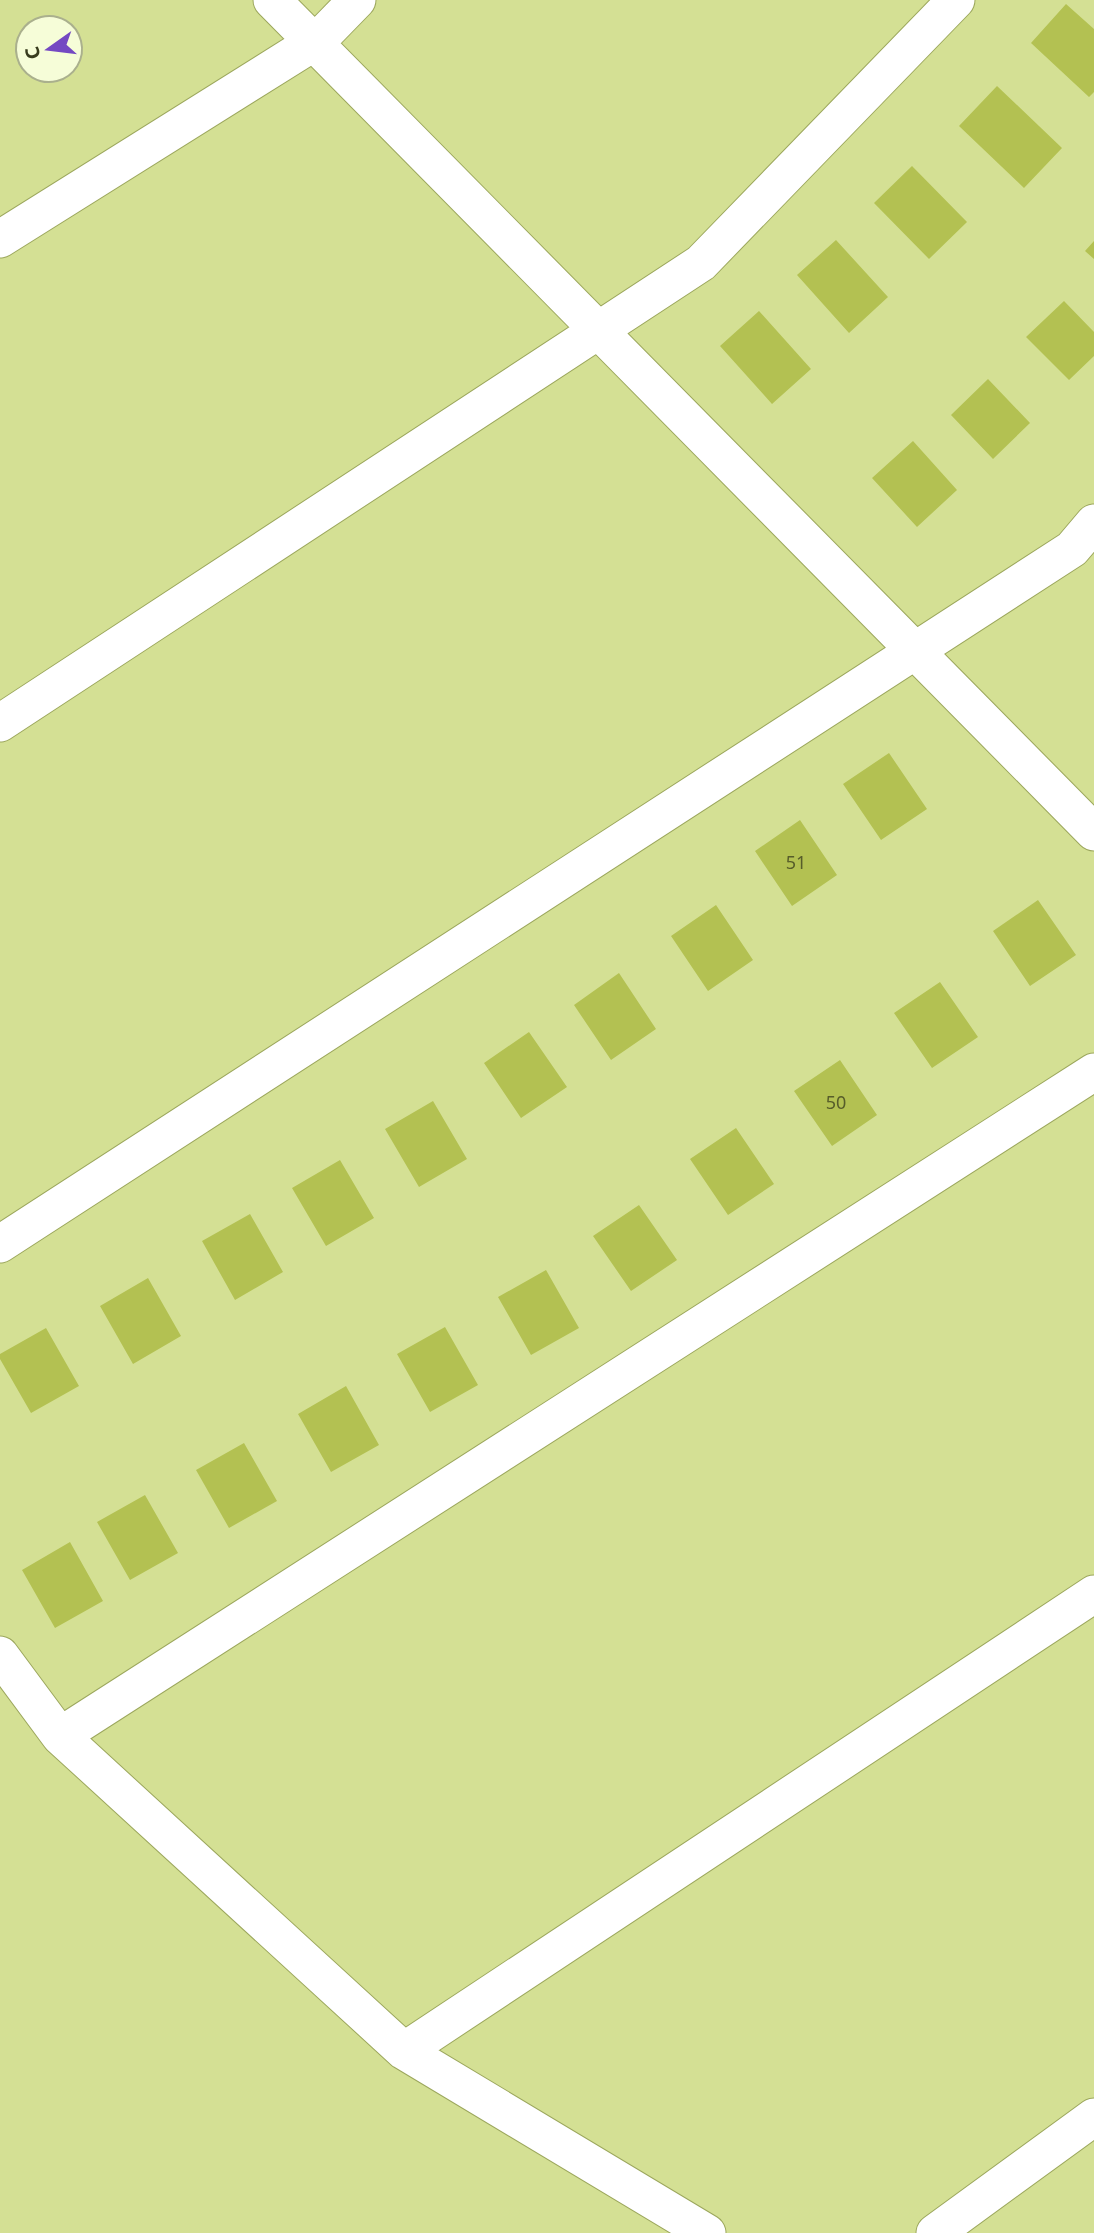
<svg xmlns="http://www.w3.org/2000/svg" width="1094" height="2233" viewBox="0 0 1094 2233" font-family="'Noto Sans',sans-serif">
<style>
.building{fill:#b3c152}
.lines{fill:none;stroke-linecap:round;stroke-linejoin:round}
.street-casing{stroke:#9ca75d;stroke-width:39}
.street{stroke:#fff;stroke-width:37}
.labels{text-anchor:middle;stroke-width:6;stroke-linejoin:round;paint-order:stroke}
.number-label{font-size:18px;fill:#575d2a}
</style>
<rect width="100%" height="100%" fill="#d4e094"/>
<!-- building -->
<path class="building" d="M1066,4L1094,29V92L1089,97L1031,43Z
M997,86L1062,148L1024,188L959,126Z
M912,166L967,222L929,259L874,203Z
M836,240L888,297L849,333L797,275Z
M1094,241V259L1085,251Z
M1064,301L1094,332V356L1069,380L1026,337Z
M759,311L811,369L772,404L720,346Z
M988,379L1030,423L993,459L951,415Z
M913,441L957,490L917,527L872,478Z
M889,753L927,809L881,840L843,784Z
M800,820L837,875L792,906L755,851Z
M1038,900L1076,955L1030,986L993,931Z
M716,905L753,960L708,991L671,936Z
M619,973L656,1029L611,1060L574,1005Z
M940,982L978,1037L932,1068L894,1013Z
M529,1032L567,1087L521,1118L484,1063Z
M840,1060L877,1115L832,1146L794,1091Z
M433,1101L467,1159L419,1187L385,1129Z
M736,1128L774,1184L728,1215L690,1159Z
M340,1160L374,1218L326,1246L292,1188Z
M639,1205L677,1260L631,1291L593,1236Z
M250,1214L283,1272L235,1300L202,1241Z
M546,1270L579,1328L531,1355L498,1297Z
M148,1278L181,1336L133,1364L100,1306Z
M445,1327L478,1385L430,1412L397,1354Z
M46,1328L79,1386L31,1413L0,1359V1354Z
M346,1386L379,1445L331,1472L298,1414Z
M244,1443L277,1501L229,1528L196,1470Z
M145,1495L178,1553L130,1580L97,1522Z
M70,1542L103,1601L55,1628L22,1570Z"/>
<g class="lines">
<defs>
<path id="street" d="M272,0L1094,832
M0,239L319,39L357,0
M0,723L701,263L956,0
M0,1244L1072,549L1094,523
M0,1655L60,1736L404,2051L707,2233
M60,1736L1094,1072
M404,2051L1094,1594
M935,2233L1094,2117"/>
</defs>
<!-- street casing -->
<use href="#street" class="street-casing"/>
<!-- street -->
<use href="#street" class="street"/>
</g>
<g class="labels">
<!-- number labels -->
<g class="number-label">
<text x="796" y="869">51</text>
<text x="836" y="1109">50</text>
</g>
</g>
<!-- north arrow -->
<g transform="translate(49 49) rotate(256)"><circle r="33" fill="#f6fdd8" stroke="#aab08d" stroke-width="2"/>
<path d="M0-5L12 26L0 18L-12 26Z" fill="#7449c2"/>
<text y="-10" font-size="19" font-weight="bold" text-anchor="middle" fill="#383c1d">С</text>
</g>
</svg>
